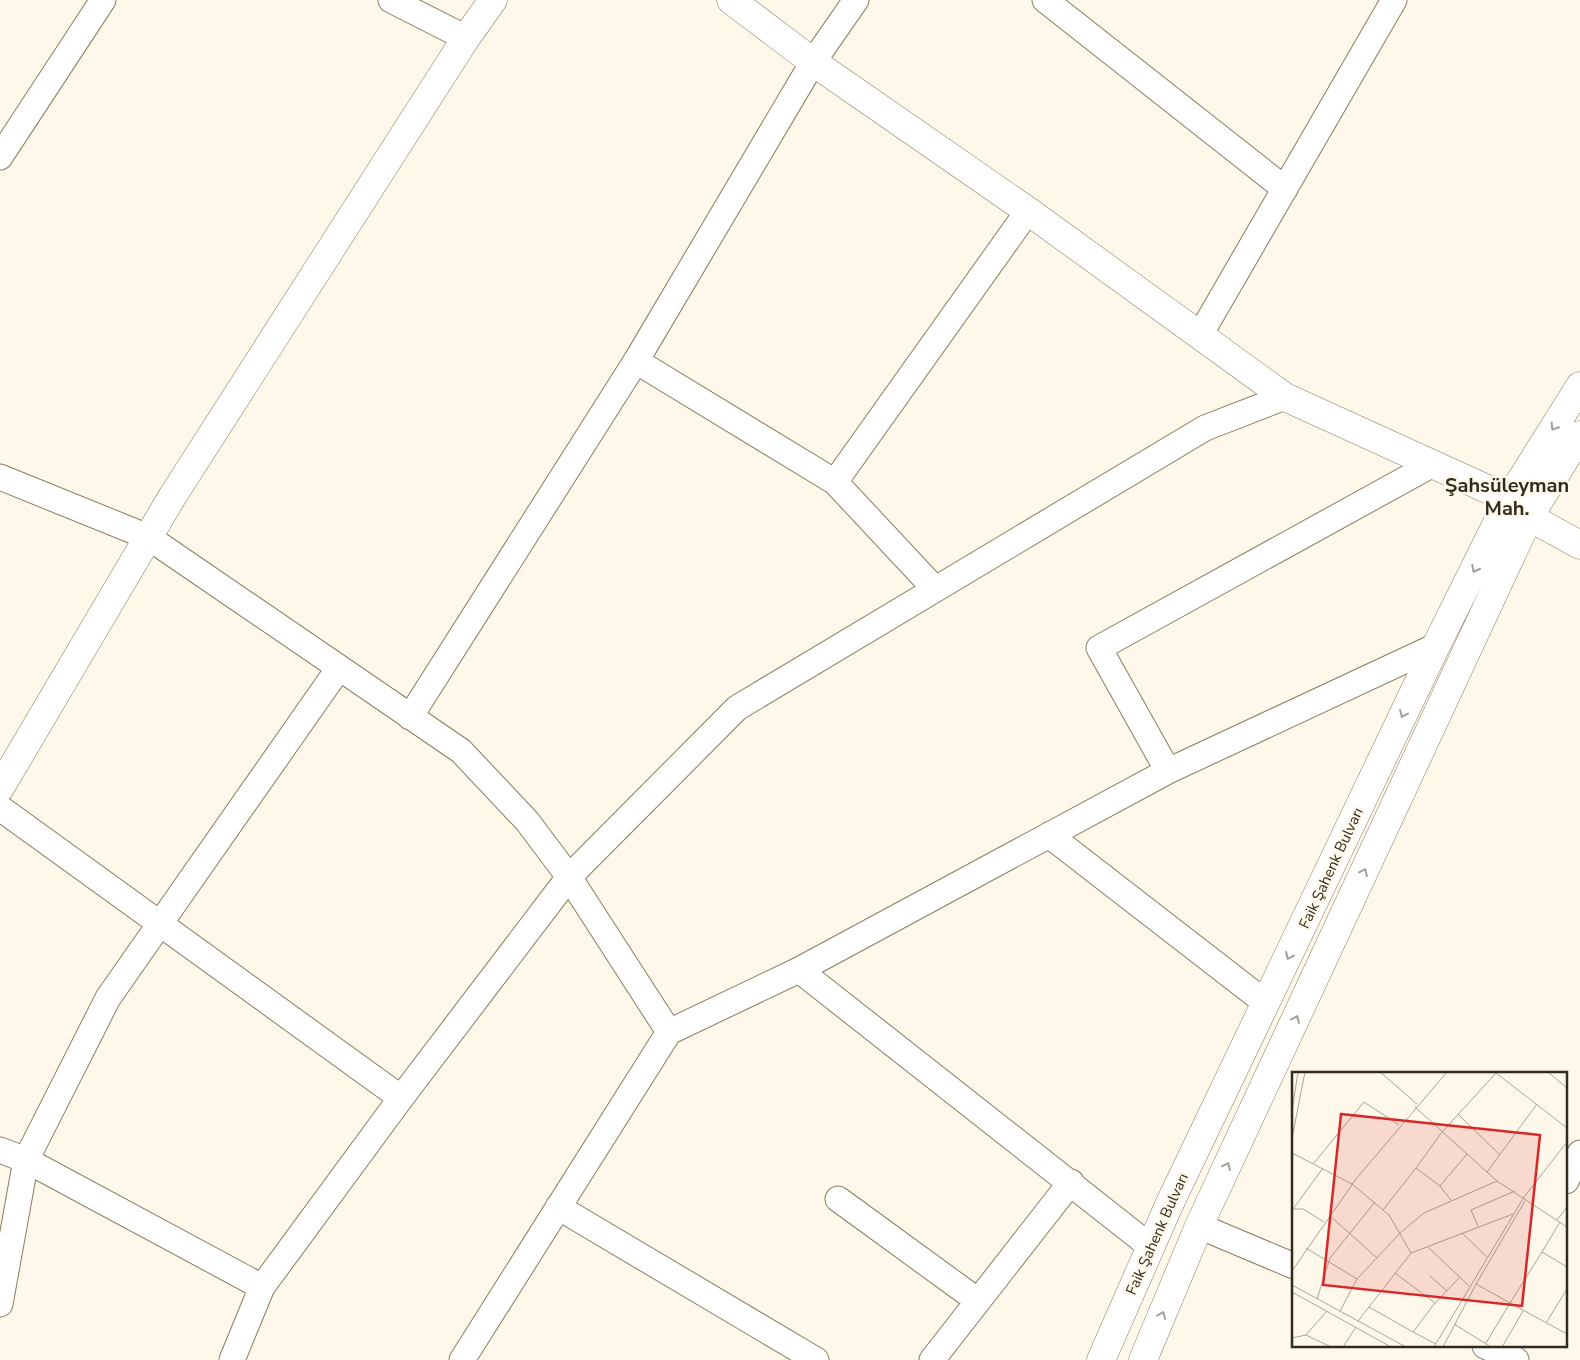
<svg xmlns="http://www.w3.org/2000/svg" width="1580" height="1360" viewBox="0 0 1580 1360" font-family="'Nunito Sans',sans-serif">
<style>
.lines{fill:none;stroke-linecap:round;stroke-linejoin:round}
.street-casing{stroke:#8a7d5f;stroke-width:27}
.secondary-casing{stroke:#8a7d5f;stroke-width:29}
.street{stroke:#fff;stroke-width:25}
.secondary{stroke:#fff;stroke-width:28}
.oneway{stroke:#a2a09a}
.labels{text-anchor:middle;stroke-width:5;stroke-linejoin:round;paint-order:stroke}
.street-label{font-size:15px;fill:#312b1e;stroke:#fef8eb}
.district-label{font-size:20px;font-weight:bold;fill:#312b1e;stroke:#fef8eb}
.inset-road{fill:none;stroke:#aca699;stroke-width:1}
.view{fill:#d62828;fill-opacity:0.15;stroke:#d62828;stroke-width:2.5}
.inset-edge{fill:none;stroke:#312b1e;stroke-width:2.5}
</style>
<rect width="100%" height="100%" fill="#fef8eb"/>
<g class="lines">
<defs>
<path id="street" d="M391,0L466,38
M1045,0L1285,189
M0,157L103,0
M1200,335L1394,0
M0,477L148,537L461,751L527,821L569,877L669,1032L799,970L1168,771L1436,646
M835,482L636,361L813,62L856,0
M935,589L835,482L1028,211
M410,717L636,361
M1168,771L1099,648L1433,464
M0,808L401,1098
M1049,835L1266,1003
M799,970L1151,1247
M0,1150L26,1160L262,1287L401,1098L569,877L737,708L1205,428L1285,397
M1566,1181L1580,1153
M838,1199L978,1301
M558,1207L816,1360
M1199,1226L1294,1266
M0,1304L26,1160L108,998L339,668
M1485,1346L1516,1360
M232,1360L262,1287
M462,1360L669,1032
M932,1360L1071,1182"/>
<path id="secondary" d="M731,0L813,62L1028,211L1285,397L1509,499L1529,517L1580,545
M0,788L172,497L466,38L493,0
M1101,1360L1169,1205L1436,646L1509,499L1580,386
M1143,1360L1199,1226L1529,517L1580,435"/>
</defs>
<!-- street casing -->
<use href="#street" class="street-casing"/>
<!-- secondary casing -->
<use href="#secondary" class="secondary-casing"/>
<!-- street -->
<use href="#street" class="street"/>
<!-- secondary -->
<use href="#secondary" class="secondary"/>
</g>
<!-- one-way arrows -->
<defs><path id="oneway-chevron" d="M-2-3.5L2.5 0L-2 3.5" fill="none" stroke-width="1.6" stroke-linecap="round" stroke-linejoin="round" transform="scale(1.25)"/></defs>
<g class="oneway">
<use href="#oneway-chevron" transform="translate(1554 427) rotate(122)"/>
<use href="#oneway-chevron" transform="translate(1475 569) rotate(117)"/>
<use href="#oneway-chevron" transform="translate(1403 714) rotate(115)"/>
<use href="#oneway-chevron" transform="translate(1364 872) rotate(-65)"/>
<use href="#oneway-chevron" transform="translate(1289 956) rotate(115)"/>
<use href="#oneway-chevron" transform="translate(1296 1019) rotate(-65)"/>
<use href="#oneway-chevron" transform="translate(1227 1166) rotate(-65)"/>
<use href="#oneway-chevron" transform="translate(1162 1315) rotate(-67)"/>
</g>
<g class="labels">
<!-- street labels -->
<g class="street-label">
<text transform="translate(1331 868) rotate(-65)" y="5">Faik Şahenk Bulvarı</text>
<text transform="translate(1157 1234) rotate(-66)" y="5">Faik Şahenk Bulvarı</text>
</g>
<!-- district labels -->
<g class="district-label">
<text x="1507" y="492">Şahsüleyman<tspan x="1507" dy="23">Mah.</tspan></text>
</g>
</g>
<!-- overview -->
<g transform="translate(1292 1072)">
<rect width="275" height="275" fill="#fef8eb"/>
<path class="inset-road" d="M88,0L125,32M256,0L275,16M204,1L275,56M123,35L205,109L275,155M0,39L6,0M166,42L208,83M0,66L13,0M0,81L60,112L97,143L119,181L221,142M22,91L72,30L107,53M195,100L245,32M148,114L124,96L150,60L205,0M159,128L148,114L175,82M0,137H11L32,150M1,137L31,96M91,138L124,96M37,143L85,186M265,148L275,135M186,154L179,138L223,119M170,161L195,185M136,175L177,214M14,176L65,207L109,160L132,141L205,109M250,180L268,150M275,195L250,180L218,231L275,262M0,199L64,107L155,0M103,201L143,231L168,205M138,204L155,219M184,212L218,231L194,271M0,213L114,275M0,220L99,275M25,227L38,186L83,130M143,231L121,260L144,272M77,235L121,260M48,239L65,207M66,249L119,181M254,251L275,217M162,252L199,275M14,263L39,275M0,266L14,263L35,239M51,275L64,255M142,275L232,125L275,70M151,275L184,212L233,129M210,275L231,239"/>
<path class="view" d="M49,42L248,63L230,234L31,213Z"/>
<rect width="275" height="275" class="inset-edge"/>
</g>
</svg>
